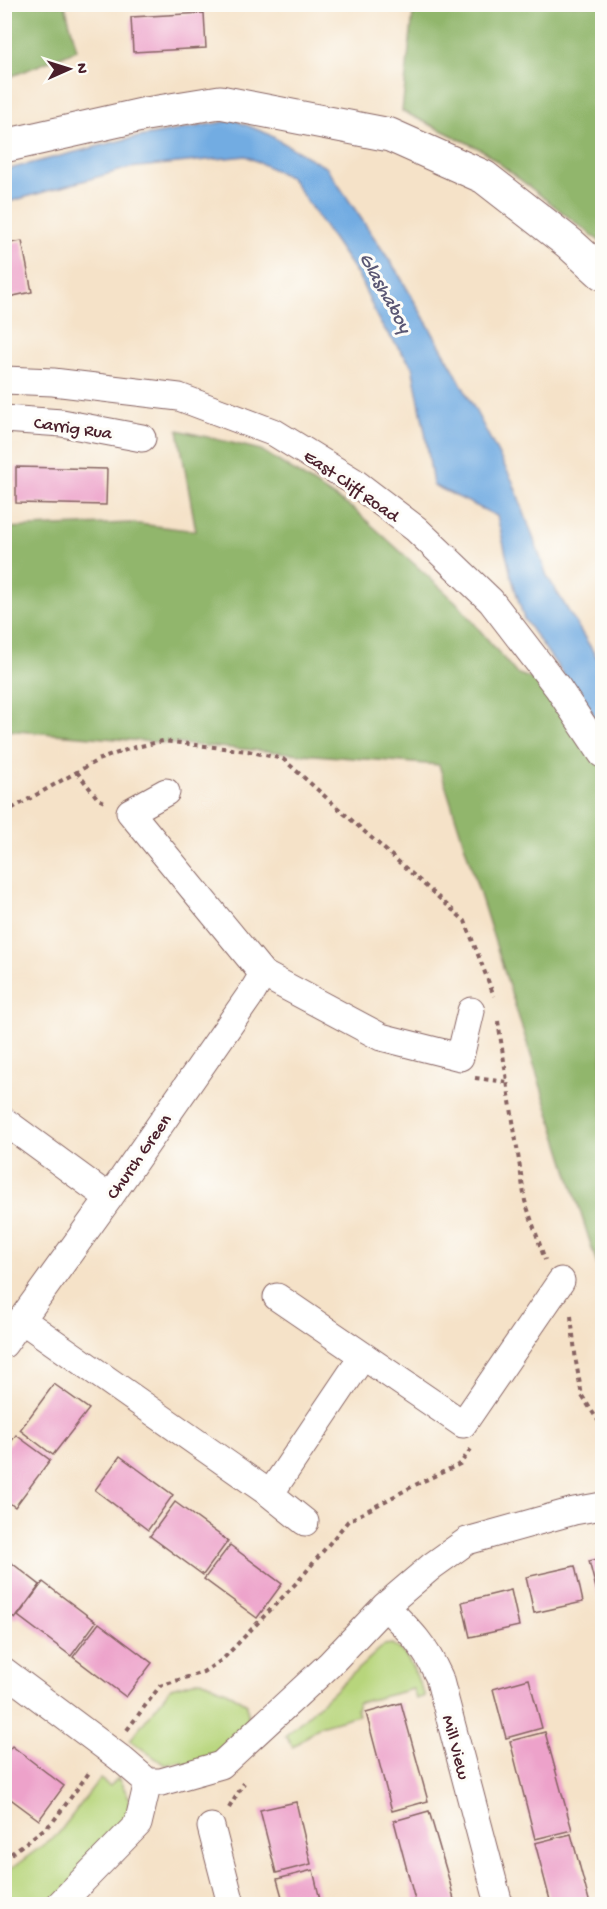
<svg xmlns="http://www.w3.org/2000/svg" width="607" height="1909" viewBox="0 0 607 1909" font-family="'Gochi Hand',sans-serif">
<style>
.green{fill:#b7d57c;stroke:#807a54;stroke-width:1.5}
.forest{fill:#91b66c;stroke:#6e6a4c;stroke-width:1.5}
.water{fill:#72ace2;stroke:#5e6686;stroke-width:1.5}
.building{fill:#eda2ca}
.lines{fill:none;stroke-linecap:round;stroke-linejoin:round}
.street-casing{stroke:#866362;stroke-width:29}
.secondary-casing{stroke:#866362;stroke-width:35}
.path{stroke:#866362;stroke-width:4;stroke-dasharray:4.5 4.5;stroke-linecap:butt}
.street{stroke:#fff;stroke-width:27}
.secondary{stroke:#fff;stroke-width:33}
.labels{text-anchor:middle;stroke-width:6;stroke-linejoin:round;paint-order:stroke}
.street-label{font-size:18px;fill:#4a1f2b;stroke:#fdfcf7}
.water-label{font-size:20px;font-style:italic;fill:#5a5774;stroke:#fdfcf7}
</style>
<rect width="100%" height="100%" fill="#fdfcf7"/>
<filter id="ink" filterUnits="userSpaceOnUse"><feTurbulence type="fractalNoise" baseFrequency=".0167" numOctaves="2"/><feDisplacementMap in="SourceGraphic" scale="12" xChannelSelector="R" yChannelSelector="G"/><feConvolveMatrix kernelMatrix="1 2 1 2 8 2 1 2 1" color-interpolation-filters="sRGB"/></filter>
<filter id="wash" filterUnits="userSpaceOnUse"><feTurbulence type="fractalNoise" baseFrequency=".008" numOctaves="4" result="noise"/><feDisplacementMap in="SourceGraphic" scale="24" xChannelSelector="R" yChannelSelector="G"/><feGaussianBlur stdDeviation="1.35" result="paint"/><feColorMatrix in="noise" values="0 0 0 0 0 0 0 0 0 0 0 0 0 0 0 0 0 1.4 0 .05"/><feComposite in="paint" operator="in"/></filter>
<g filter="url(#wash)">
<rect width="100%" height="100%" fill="#f5e2c8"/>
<!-- green -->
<path class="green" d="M392,1644C410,1653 417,1679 425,1696L416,1699L413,1689L358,1703L356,1709L358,1715L320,1726L293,1747L285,1736L384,1645Z
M201,1680L226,1691L247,1704L248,1719L242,1728L214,1756L184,1769L182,1761L165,1765L130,1740L171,1688Z
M118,1778L129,1797L130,1817L52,1904H5L4,1874L58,1834L100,1779L110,1786Z"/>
<!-- forest -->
<path class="forest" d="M5,4L65,5L77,50L5,79Z
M414,5H602V243L482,150L402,111Z
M178,430L261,450L355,510L456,602L516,673L558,688L602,753V1280L439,765L5,730L4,528L131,523L196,531Z"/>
<!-- water -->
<path class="water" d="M234,120L266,133L327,168L398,273L453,368L513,482L547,576L602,666V725L580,698L524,619L511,575L497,516L433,485L425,432L412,366L380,323L359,277L291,178L246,156L129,168L5,203V170L123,140Z"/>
<g id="blocks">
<!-- building -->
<path class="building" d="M204,13L206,48L133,52L131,17Z
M22,241L32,292L4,298V244Z
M16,467L107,469L106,505L16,503Z
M54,1384L89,1409L53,1455L20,1430Z
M16,1435L50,1460L15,1507L4,1499V1451Z
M120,1456L173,1495L148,1530L95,1490Z
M175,1502L228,1541L203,1575L150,1536Z
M230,1545L282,1584L257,1618L204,1579Z
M4,1557L40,1585L15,1619L4,1610Z
M602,1558V1595L598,1596L589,1561Z
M575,1566L583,1602L534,1613L526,1577Z
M43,1582L96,1622L71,1656L18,1616Z
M511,1590L519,1626L470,1637L462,1602Z
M99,1623L152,1663L126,1697L73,1657Z
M529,1679L542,1728L506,1738L493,1689Z
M401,1703L428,1801L392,1811L366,1713Z
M545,1732L572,1830L535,1839L510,1741Z
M12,1746L64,1786L39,1820L4,1794V1756Z
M296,1802L311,1864L276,1873L260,1810Z
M429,1811L450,1883L455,1904H416L394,1821Z
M571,1834L590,1904H551L535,1843Z
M313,1870L321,1904H284L277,1879Z"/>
</g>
</g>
<g filter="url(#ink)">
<use href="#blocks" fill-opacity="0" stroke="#866362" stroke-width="1.5"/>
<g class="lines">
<defs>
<path id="street" d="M4,380L53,382L179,397L275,433L353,481L416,529L491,601L558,688L602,754
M4,419L62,423L142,438
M166,792L130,812L263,974L381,1037L460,1057L471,1011
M4,1121L109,1198
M277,1297L463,1424L561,1281
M22,1320L270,1494L305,1522
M4,1344L109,1198L253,991L263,974
M270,1494L363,1356
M385,1606C410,1631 424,1644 439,1677L499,1904
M4,1671L120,1758L148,1782H161L221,1765L329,1665L385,1606L432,1566L467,1541L574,1511L602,1506
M211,1827L231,1904
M60,1904L138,1824L148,1782"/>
<path id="secondary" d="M4,146L146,114L220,102L390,135L484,177L569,243L602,273"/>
</defs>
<!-- street casing -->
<use href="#street" class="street-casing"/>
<!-- secondary casing -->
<use href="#secondary" class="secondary-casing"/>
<!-- path -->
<path class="path" d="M77,772L98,799L107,803
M4,813L98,760L132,748L163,741L248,751L283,759L465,921L494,996
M498,1021L525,1201L545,1260
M475,1078L507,1082
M571,1316L576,1362L582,1396L599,1422L602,1424
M127,1730L160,1686L203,1672L222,1660L300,1579L348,1521L415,1485L460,1464L471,1449
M229,1808L244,1783
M4,1859L52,1823L91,1770"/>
<!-- street -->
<use href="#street" class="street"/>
<!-- secondary -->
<use href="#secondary" class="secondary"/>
</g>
</g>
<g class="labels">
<!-- street labels -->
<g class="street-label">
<text transform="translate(73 427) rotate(8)" y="6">Carrig Rua</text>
<text transform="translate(352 485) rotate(35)" y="6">East Cliff Road</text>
<text transform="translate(138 1156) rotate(-55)" y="6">Church Green</text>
<text transform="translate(457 1747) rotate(75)" y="6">Mill View</text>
</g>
<!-- water labels -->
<g class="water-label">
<text transform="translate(387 292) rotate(61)" y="7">Glashaboy</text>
</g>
</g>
<!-- margin -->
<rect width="607" height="1909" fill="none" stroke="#fdfcf7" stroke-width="24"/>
<!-- north arrow -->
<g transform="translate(69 69) rotate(87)" stroke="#fdfcf7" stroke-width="4.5" paint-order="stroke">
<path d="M0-4.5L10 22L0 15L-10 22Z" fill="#4a1f2b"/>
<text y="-9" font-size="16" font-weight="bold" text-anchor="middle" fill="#4a1f2b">N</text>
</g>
</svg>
